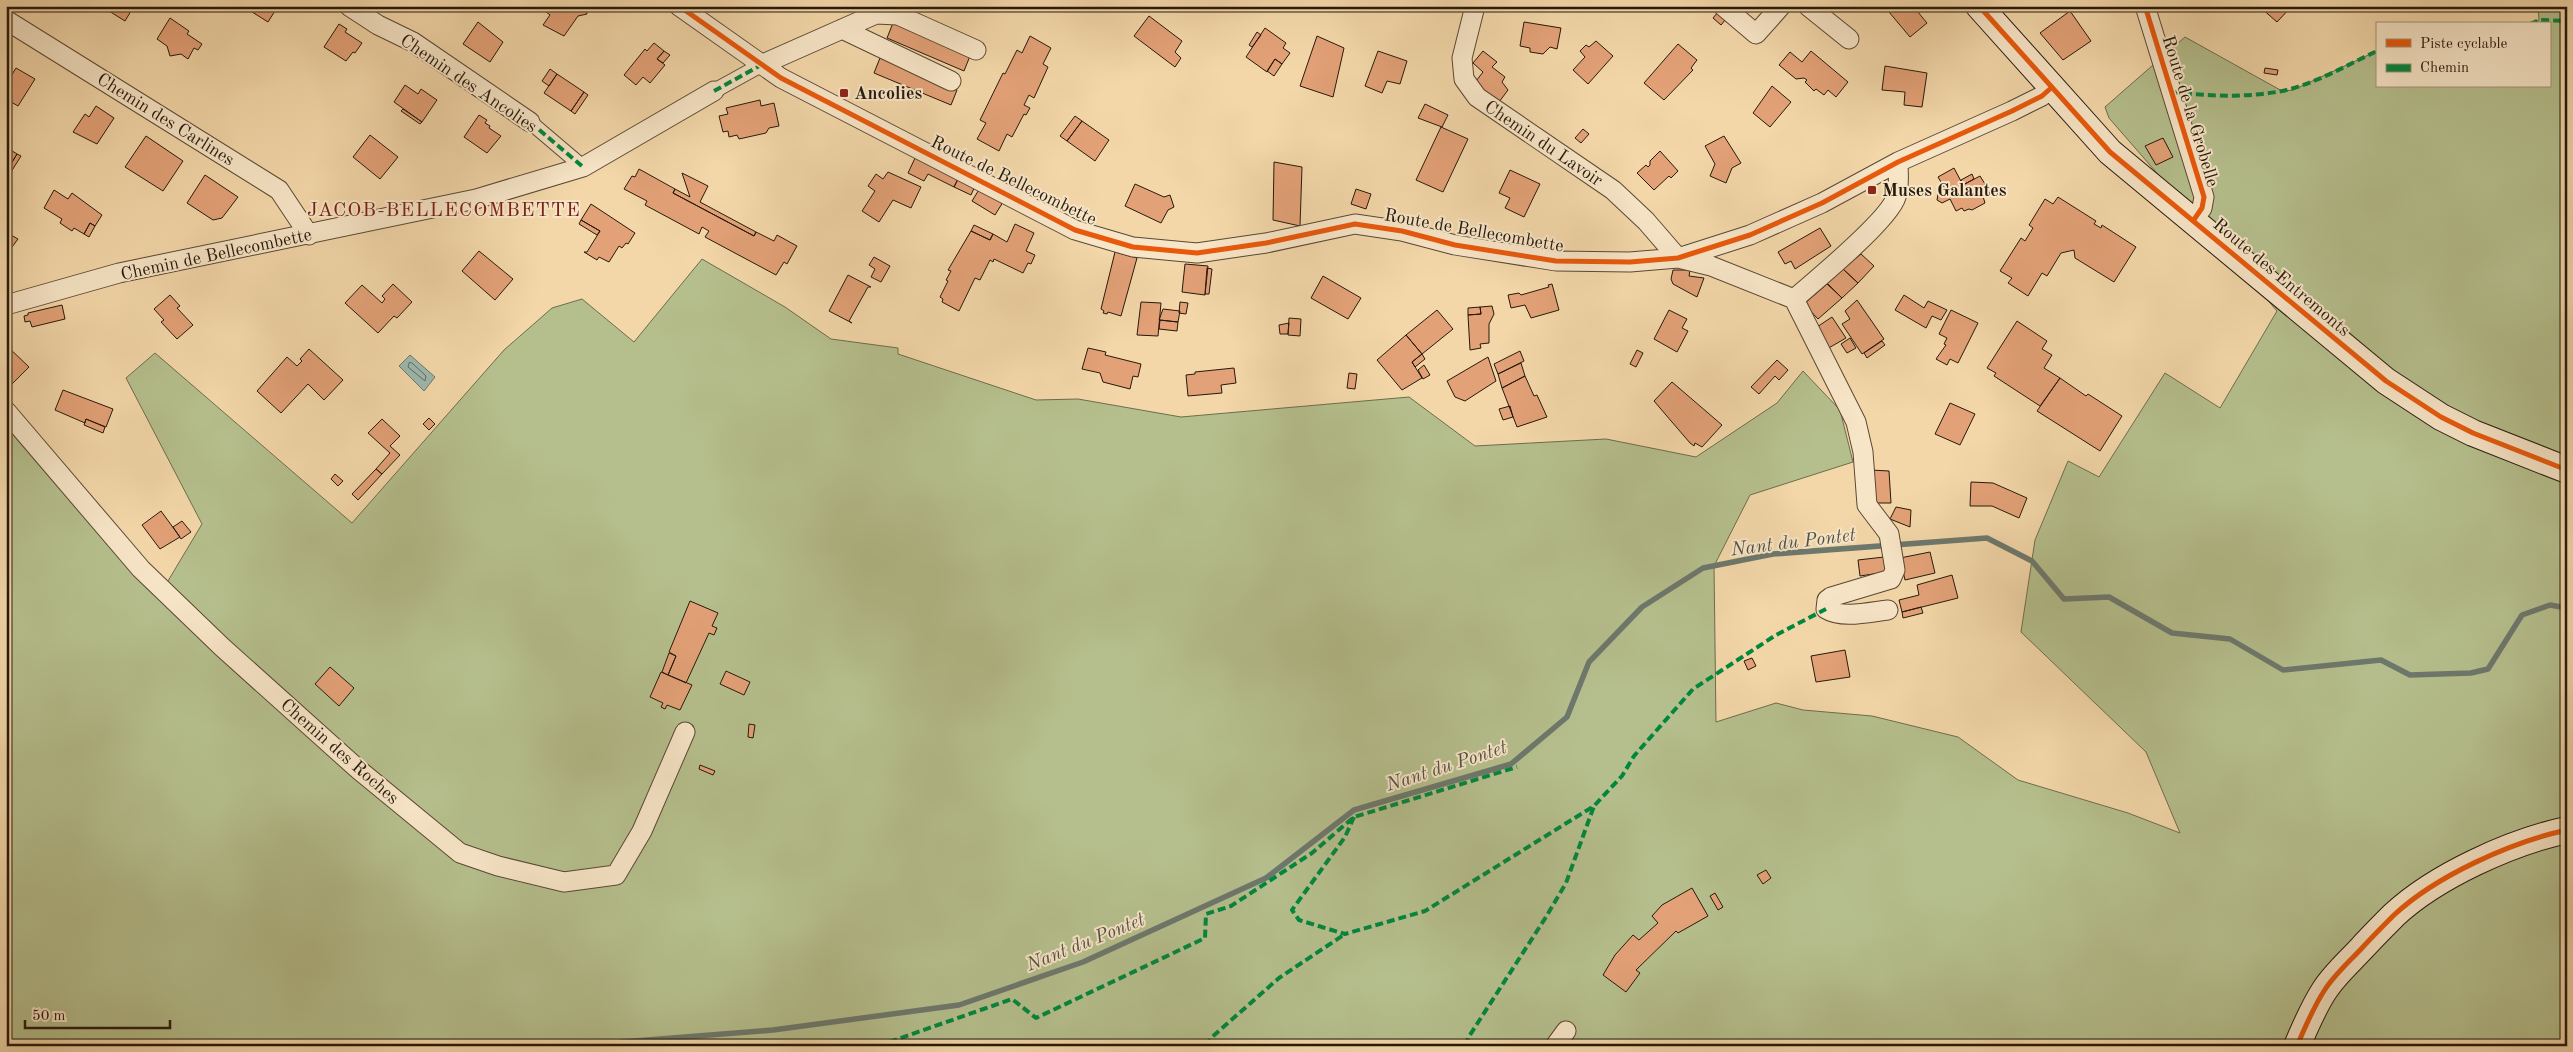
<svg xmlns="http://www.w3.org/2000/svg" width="2573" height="1052" viewBox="0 0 2573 1052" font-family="'Old Standard TT',serif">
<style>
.green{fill:#b5bf8d;stroke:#6e6c4c}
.water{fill:#9cb8ae;stroke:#6d786d}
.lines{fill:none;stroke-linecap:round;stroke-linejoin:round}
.shore{stroke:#62685d;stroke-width:1}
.stream{stroke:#6d786d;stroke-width:5.5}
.building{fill:#e3a177;stroke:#27190c}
.pedestrian-casing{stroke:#5a4833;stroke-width:16}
.minor-casing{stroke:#5a4833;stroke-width:21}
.secondary-casing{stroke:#27190c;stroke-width:28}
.pedestrian{stroke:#f7e5c7;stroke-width:14}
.minor{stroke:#f7e5c7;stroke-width:19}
.secondary{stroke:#f7e5c7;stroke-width:26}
.quiet{stroke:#00873e;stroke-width:4;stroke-dasharray:8 4;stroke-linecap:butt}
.cycleway-casing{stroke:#f7e5c7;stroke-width:8}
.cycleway{stroke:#e8590c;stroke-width:5}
.poi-dot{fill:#8f2418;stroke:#f7e5c7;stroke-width:2}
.labels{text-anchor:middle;stroke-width:4;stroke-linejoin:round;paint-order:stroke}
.street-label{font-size:18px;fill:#27190c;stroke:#f7e5c7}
.poi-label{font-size:18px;font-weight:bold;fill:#27190c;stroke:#f7e5c7;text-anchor:start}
.water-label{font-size:19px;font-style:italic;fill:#505145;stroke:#f7e5c7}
.quarter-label{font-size:20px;letter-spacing:1px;fill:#7a1f14;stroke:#f7e5c7}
</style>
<rect width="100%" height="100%" fill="#f3d7a9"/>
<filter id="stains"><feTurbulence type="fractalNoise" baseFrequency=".004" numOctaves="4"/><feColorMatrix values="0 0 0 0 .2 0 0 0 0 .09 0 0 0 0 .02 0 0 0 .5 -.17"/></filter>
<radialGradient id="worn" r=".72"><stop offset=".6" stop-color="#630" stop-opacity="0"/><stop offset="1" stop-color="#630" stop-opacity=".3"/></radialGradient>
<!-- green -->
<path class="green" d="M2538,6H2567V1046H6V419L159,596L202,524L126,378L155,353L352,523L504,350L552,308L582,299L634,342L702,259L785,307L831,339L898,348V354L1036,400L1078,399L1181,417L1409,397L1475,446L1606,439L1696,457L1777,403L1803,371L1840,410L1853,462L1750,495L1714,566L1716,722L1776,703L1803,710L1872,716L1958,737L2018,780L2128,813L2180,833L2146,752L2021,632L2035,540L2068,461L2099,477L2165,373L2220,408L2277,311L2109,118L2105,107L2185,37L2282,91L2293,90L2377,51V86H2549V24H2530L2539,20Z"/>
<!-- water -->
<path class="water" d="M410,355L435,377L424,391L399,366Z"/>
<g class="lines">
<!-- shore -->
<path class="shore" d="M412,363L426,376L425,381L408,367L409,363Z"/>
<!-- stream -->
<path class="stream" d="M612,1046L622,1042L773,1030L959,1005L1083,962L1266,878L1354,810L1511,764L1567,717L1589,662L1642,607L1703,568L1773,554L1987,538L2032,561L2064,599L2109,597L2172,633L2230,639L2283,670L2381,660L2410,675L2471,673L2488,669L2522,615L2550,605L2567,608"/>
</g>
<!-- building -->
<path class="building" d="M101,6H134L125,21Z
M238,6H278L268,22L249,10L247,12Z
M548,6H586L587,14L578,16L564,36L543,25L550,15L545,11Z
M1896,6H1913L1927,23L1910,37L1889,12Z
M2263,6H2291V7L2277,22L2261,8Z
M2070,11L2091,41L2063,60L2040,33Z
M1718,12L1726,19L1721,25L1713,18Z
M1149,16L1182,41L1175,52L1181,58L1175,67L1134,36Z
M170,18L189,31L187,34L202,44L198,50L194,48L188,59L181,54L170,56L167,46L157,39Z
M478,22L503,42L490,62L463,44Z
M1524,22L1561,28L1557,49L1550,47L1543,54L1530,52V48L1520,46Z
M893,23L970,56L964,71L887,38Z
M339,24L347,29L345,32L362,43L355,53L353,52L346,61L324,47Z
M1265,28L1286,43L1283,48L1290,53L1282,64L1275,59L1267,72L1246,57Z
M1257,32L1261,35L1252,47L1249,45Z
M1030,36L1051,48L1043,64L1048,67L1034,98L1029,95L1024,105L1030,108L1026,115L1024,114L1012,137L1007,134L999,151L977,139L986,123L980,120L1003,73L1005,74L1017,50L1022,53Z
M1317,36L1344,48L1333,97L1300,86Z
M1596,41L1613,56L1588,84L1573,70L1585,57L1580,51L1586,45L1589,47Z
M654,43L664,51L657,59L665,65L650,83L643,77L636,85L624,75L645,49L647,51Z
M1678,44L1697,60L1691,68L1693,70L1664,100L1644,83Z
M664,51L670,55L663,63L657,59Z
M1378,51L1407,61L1400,84L1387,81L1382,93L1365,86Z
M1483,51L1497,62L1492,67L1505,77L1502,82L1508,90L1499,102L1473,85L1483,72L1473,63Z
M1811,51L1848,82L1836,97L1828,90L1824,95L1816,89L1814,91L1805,82L1807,80L1804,78L1796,79L1779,65L1790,52L1802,62Z
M880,58L957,90L951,105L874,73Z
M1275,59L1282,64L1274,76L1267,71Z
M1885,66L1927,73L1922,107L1904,105L1905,92L1882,90Z
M16,68L35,79L18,106L6,99V84Z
M2265,68L2278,70L2277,75L2264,73Z
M550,69L557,74L549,86L542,81Z
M557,74L584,92L571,111L544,93Z
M405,85L418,94L421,89L437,100L422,122L394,102Z
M1772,86L1791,102L1770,127L1753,113Z
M584,92L588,95L575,114L571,111Z
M760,100L761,106L774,103L779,126L769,128L766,133L739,139L737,135L729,137L728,131L723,132L719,116L728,114L726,108Z
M1425,104L1448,115L1442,127L1418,118Z
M96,106L114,118L97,144L73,132L85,114L89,117Z
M403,109L422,122L420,124L401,111Z
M479,115L487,120L485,123L490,126L489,128L501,136L487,153L464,137Z
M1075,116L1082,121L1067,141L1060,136Z
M1082,121L1109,140L1095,161L1067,141Z
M1441,127L1468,139L1443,192L1416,180Z
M1583,129L1589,134L1581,143L1575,138Z
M370,135L398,157L380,179L353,157Z
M146,136L183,161L163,191L125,167Z
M1724,136L1741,163L1732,168L1726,183L1710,176L1715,164L1705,146Z
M2163,138L2173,157L2156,165L2145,146Z
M6,147L17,154L6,172Z
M1660,151L1678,171L1671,178L1669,176L1654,190L1637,173L1646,165L1648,167L1650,165V161Z
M17,154L21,156L6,180V172Z
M916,156L959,177L954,187L928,174L924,181L908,173Z
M1274,162L1302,167L1300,226L1273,220Z
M1954,168L1963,185L1980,176L1985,184L1981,190L1985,203L1972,210L1969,209L1964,211L1962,208L1956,211L1950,199L1942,203L1937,200L1938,194L1945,189L1938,177Z
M639,169L675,189L673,193L754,236L756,232L774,241L777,235L797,246L787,264L784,262L776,275L705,237L709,231L702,227L699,234L645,205L647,201L624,189L632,176L635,177Z
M1510,170L1540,184L1524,217L1505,208L1510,198L1499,193Z
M888,172L921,187L911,208L893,200L879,222L862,211L875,191L868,186L876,174L883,179Z
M682,173L708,186L700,202L756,232L754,236L673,193L675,189L690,197Z
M1972,174L1974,179L1963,185L1961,180Z
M205,175L238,197L222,218L213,220L187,203Z
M959,177L975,186L971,195L954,187Z
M1135,184L1164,197L1170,195L1174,207L1168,210L1161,223L1125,206Z
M980,188L1003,202L995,215L972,201Z
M1356,189L1371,194L1366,209L1351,204Z
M54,190L68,199L72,193L102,215L95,226L90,223L84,234L74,228L72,231L60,223L62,219L44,208Z
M2058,197L2096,221L2094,224L2101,228L2102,225L2136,247L2114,282L2075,258L2074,250L2061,253L2047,276L2042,273L2028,296L2008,283L2012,278L2000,271L2021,238L2025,241L2033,228L2029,225L2045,199L2053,204Z
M591,204L635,233L628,244L626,243L622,248L619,246L609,262L599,257L597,260L584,252H587L600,231L581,220Z
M581,220L600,231L597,235L579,224Z
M90,223L95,226L89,237L84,234Z
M1015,224L1034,233L1026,251L1035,255L1031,264L1028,263L1023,273L994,259L993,262L990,260L980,280L975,278L959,311L942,302L943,299L940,297L948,281L946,280L951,271L948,270L971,231L990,240L993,234L1007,242Z
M974,225L993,234L990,240L971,231Z
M1820,228L1831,246L1795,269L1791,261L1785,264L1778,252Z
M11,235L18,239L6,255V242Z
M479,251L513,279L495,300L462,271Z
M1115,252L1137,258L1121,316L1108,312L1107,314L1103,313L1104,311L1101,309Z
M1861,254L1874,266L1858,283L1843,269Z
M874,257L890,266L881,282L871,277L875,269L869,265Z
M1185,264L1208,266L1205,295L1182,292Z
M1207,268L1212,269L1209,294H1205Z
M1843,269L1858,283L1842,298L1826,282Z
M1673,270H1690L1689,276L1704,278L1697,297L1673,284L1671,279Z
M848,275L871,287H868L849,321L852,323L829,311Z
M1323,276L1361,298L1348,319L1311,298Z
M393,284L412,302L397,318L394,316L378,333L345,303L362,285L382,303L385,299L382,296Z
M1552,284L1559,310L1531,318L1525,305L1511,308L1508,295L1519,293L1521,295L1549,287L1548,285Z
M1827,284L1842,298L1818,319L1804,304Z
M170,295L180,306L177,308L193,325L177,339L161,322L164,320L154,309Z
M1904,295L1924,308L1928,301L1947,310L1941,320L1932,316L1926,328L1895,310Z
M1857,300L1884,339L1862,354L1842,324L1850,319L1845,311Z
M1141,302L1161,303L1158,336L1137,335Z
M1180,302L1188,303L1186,314L1179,313Z
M62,305L65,319L32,327L30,321L25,322L24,316L28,315V313Z
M1492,306L1494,314L1489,324V343L1480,344L1481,348L1470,350L1468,315L1481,314L1480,307Z
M1480,307L1481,314L1468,315V308Z
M1163,309L1180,311L1178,322L1159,320Z
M1437,310L1453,329L1422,354L1406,335Z
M1669,310L1687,319L1682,328L1688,331L1677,352L1654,339Z
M1951,310L1978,323L1958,363L1950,359L1947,365L1936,359L1946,345L1944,344L1947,338L1939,334Z
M1832,317L1846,338L1827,349L1814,329Z
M1289,318L1301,319L1300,336L1288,335Z
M1160,320L1178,322L1177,331L1159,329Z
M2017,321L2047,341L2042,349L2052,355L2044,368L2060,378L2040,406L1994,376L1996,373L1987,368Z
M1289,323L1288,334H1280L1279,325Z
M1406,335L1422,354L1412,362L1422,378L1402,390L1377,360Z
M1850,338L1856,348L1847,353L1841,344Z
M1882,341L1885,345L1867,358L1864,353Z
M8,347L29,367L10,386L6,382V348Z
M1088,348L1106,352L1105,355L1141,364L1138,377L1133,376L1130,389L1103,382L1100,373L1082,369Z
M309,349L343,380L324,400L308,384L281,413L257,391L287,357L297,366L302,361L300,359Z
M1637,350L1643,353L1636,367L1630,364Z
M1520,351L1524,361L1498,374L1494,364Z
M1422,354L1425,359L1415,367L1412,362Z
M1488,357L1496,381L1465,401L1455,397L1447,381Z
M1777,360L1788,370L1779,380L1775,376L1759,394L1751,387Z
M1521,363L1525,376L1502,388L1498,374Z
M1424,365L1430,375L1423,379L1418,370Z
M1234,368L1236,383L1221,385L1222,393L1188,396L1186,375L1195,374V372Z
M1349,373L1357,374L1355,389L1347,388Z
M1525,376L1534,396L1537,395L1547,417L1517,427L1502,388Z
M2060,378L2086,396L2088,394L2122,416L2100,451L2037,411Z
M1672,382L1722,425L1702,447L1695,443L1694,446L1690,443L1654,401Z
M63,390L113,409L106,427L86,419L85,423L55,410Z
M1950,403L1975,414L1960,445L1935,434Z
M1510,406L1513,417L1503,420L1499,409Z
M429,418L435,424L429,430L423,424Z
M86,419L105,427L103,433L84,425Z
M382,419L400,436L390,446L400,455L382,474L376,469L390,453L368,433Z
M376,469L382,474L358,500L352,494Z
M1871,470L1889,471L1891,503H1874Z
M335,474L343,481L338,486L331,479Z
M1971,482L1993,483L2027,498L2019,518L1992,506H1970Z
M1896,507L1911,510L1910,527L1890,519Z
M161,511L180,537L160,549L142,525Z
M182,521L191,532L181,539L173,527Z
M1930,552L1935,573L1905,580L1900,558Z
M1884,557L1886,572L1860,576L1858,560Z
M1952,575L1958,598L1902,612L1899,600L1919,595L1917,585Z
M690,601L718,613L712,626L717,628L714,635L709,633L686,683L668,675L676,656L669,652Z
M1921,607L1923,613L1903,618L1902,612Z
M1845,650L1850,677L1816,682L1811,656Z
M669,653L676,656L668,675L662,672Z
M1752,658L1756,666L1748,670L1744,661Z
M330,667L354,688L339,706L315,684Z
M726,671L750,682L744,695L720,684Z
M661,672L692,685L680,710L667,705L665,709L661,707L663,703L650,697Z
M749,724L755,725L753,738L748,737Z
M700,765L715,771L713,775L699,769Z
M1766,870L1771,878L1763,884L1757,875Z
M1692,888L1708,916L1678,933L1676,931L1636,970L1640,973L1626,992L1603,975L1615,955L1633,935L1639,940L1658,923L1652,916L1662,905Z
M1715,893L1723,907L1718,910L1710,896Z"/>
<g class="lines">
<defs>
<path id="pedestrian" d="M714,91L763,64
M530,122L583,167"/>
<path id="minor" d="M349,6L378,25L413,42L530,122
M679,6L781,78L1075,230L1133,247L1197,253L1266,243L1355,224L1402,231L1455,245L1556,261L1630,262L1678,258L1750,235L1822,203L1898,162L2012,111L2042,96L2051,88
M1475,6L1462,58L1464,79L1477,97L1613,190L1646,221L1678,258L1711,266L1794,299
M1723,6L1756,34L1781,6
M1808,6L1849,39
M2145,6L2204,197L2202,208L2193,221
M6,20L279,190L309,235
M842,29L951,81
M763,64L876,14L898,15L976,50
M1794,299L1856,422L1863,452L1867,505L1889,534L1895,570L1891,579L1831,597L1827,600L1826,609C1842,619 1870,612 1888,610
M1794,299C1816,280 1889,220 1896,197C1900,186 1898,173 1898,162
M6,305L119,273L476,199L583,167L714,91
M6,411L141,569L222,647L359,770L460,853L498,866L564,882L616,875L642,831L685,732
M1555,1046L1566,1031"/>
<path id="secondary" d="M1979,6L2110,152L2386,381L2441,417L2473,433L2567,470
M2297,1046C2305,1027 2313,1008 2324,991C2334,975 2349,962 2362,948C2372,937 2383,926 2394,915C2436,876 2511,842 2567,830"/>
</defs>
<!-- pedestrian casing -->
<use href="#pedestrian" class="pedestrian-casing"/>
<!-- minor casing -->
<use href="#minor" class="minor-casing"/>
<!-- secondary casing -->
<use href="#secondary" class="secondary-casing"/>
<!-- pedestrian -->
<use href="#pedestrian" class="pedestrian"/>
<!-- minor -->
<use href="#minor" class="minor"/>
<!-- secondary -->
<use href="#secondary" class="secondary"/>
<!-- quiet -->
<path class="quiet" d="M2530,24L2539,20L2567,21
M714,91L763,64
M2172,92C2208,96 2246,98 2282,91C2315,84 2347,65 2377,51
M530,122L583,167
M1354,817L1345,837L1292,910L1299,920L1345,934L1425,911L1594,806L1622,776L1634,756L1693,689L1776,635L1826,609
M878,1046L1012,999L1036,1018L1205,938L1206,914L1231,906L1312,853L1354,817L1517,767
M1206,1046L1212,1037L1279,978L1345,934
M1466,1046L1468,1038L1546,917L1566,883L1594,806"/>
<defs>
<path id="cycleway" d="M679,6L781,78L1075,230L1133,247L1197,253L1266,243L1355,224L1402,231L1455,245L1556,261L1630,262L1678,258L1750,235L1822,203L1898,162L2012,111L2042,96L2051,88
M1979,6L2110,152L2386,381L2441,417L2473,433L2567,470
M2145,6L2204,197L2202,208L2193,221
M2297,1046C2305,1027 2313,1008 2324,991C2334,975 2349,962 2362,948C2372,937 2383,926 2394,915C2436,876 2511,842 2567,830"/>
</defs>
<!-- cycleway casing -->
<use href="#cycleway" class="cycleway-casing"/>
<!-- cycleway -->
<use href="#cycleway" class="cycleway"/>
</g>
<!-- markers -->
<g class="poi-dot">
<rect x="839" y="88" width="10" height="10" rx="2.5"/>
<rect x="1867" y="185" width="10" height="10" rx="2.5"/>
</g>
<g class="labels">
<!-- street labels -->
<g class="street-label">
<text transform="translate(469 83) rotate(34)" y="6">Chemin des Ancolies</text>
<text transform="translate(2191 111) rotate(73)" y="6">Route de la Grobelle</text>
<text transform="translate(166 119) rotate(32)" y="6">Chemin des Carlines</text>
<text transform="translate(1544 143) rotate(34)" y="6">Chemin du Lavoir</text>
<text transform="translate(1014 180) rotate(26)" y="6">Route de Bellecombette</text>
<text transform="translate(1474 230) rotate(10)" y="6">Route de Bellecombette</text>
<text transform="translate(216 254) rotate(-12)" y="6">Chemin de Bellecombette</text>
<text transform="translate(2282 277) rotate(40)" y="6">Route des Entremonts</text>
<text transform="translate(340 751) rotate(41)" y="6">Chemin des Roches</text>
</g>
<!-- poi labels -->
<g class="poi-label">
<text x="854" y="99">Ancolies</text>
<text x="1882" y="196">Muses Galantes</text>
</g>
<!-- water labels -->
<g class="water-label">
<text transform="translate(1793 541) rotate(-7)" y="7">Nant du Pontet</text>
<text transform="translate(1446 765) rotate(-18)" y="7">Nant du Pontet</text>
<text transform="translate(1085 941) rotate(-22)" y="7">Nant du Pontet</text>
</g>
<!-- quarter labels -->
<g class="quarter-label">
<text x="444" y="216">JACOB-BELLECOMBETTE</text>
</g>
</g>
<!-- margin -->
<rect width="2573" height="1052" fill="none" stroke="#f3d7a9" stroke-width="25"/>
<rect x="8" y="8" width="2558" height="1037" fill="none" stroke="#27190c" stroke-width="2.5"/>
<rect x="12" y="12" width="2548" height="1027" fill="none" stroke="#27190c"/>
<!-- legend -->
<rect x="2376" y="22" width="175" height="65" fill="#f7e5c7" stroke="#a4937c"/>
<rect x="2386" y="39" width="25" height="8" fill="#e8590c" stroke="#a4937c"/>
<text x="2420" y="48" font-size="15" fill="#27190c">Piste cyclable</text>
<rect x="2386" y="64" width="25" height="8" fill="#00873e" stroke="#a4937c"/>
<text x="2420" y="72" font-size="15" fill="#27190c">Chemin</text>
<!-- scale -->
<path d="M25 1020v8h145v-8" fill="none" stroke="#27190c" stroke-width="2.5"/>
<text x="32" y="1020" font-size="15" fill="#27190c" stroke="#f7e5c7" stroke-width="4" paint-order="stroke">50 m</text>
<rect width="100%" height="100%" filter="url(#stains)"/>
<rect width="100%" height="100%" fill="url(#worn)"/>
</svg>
